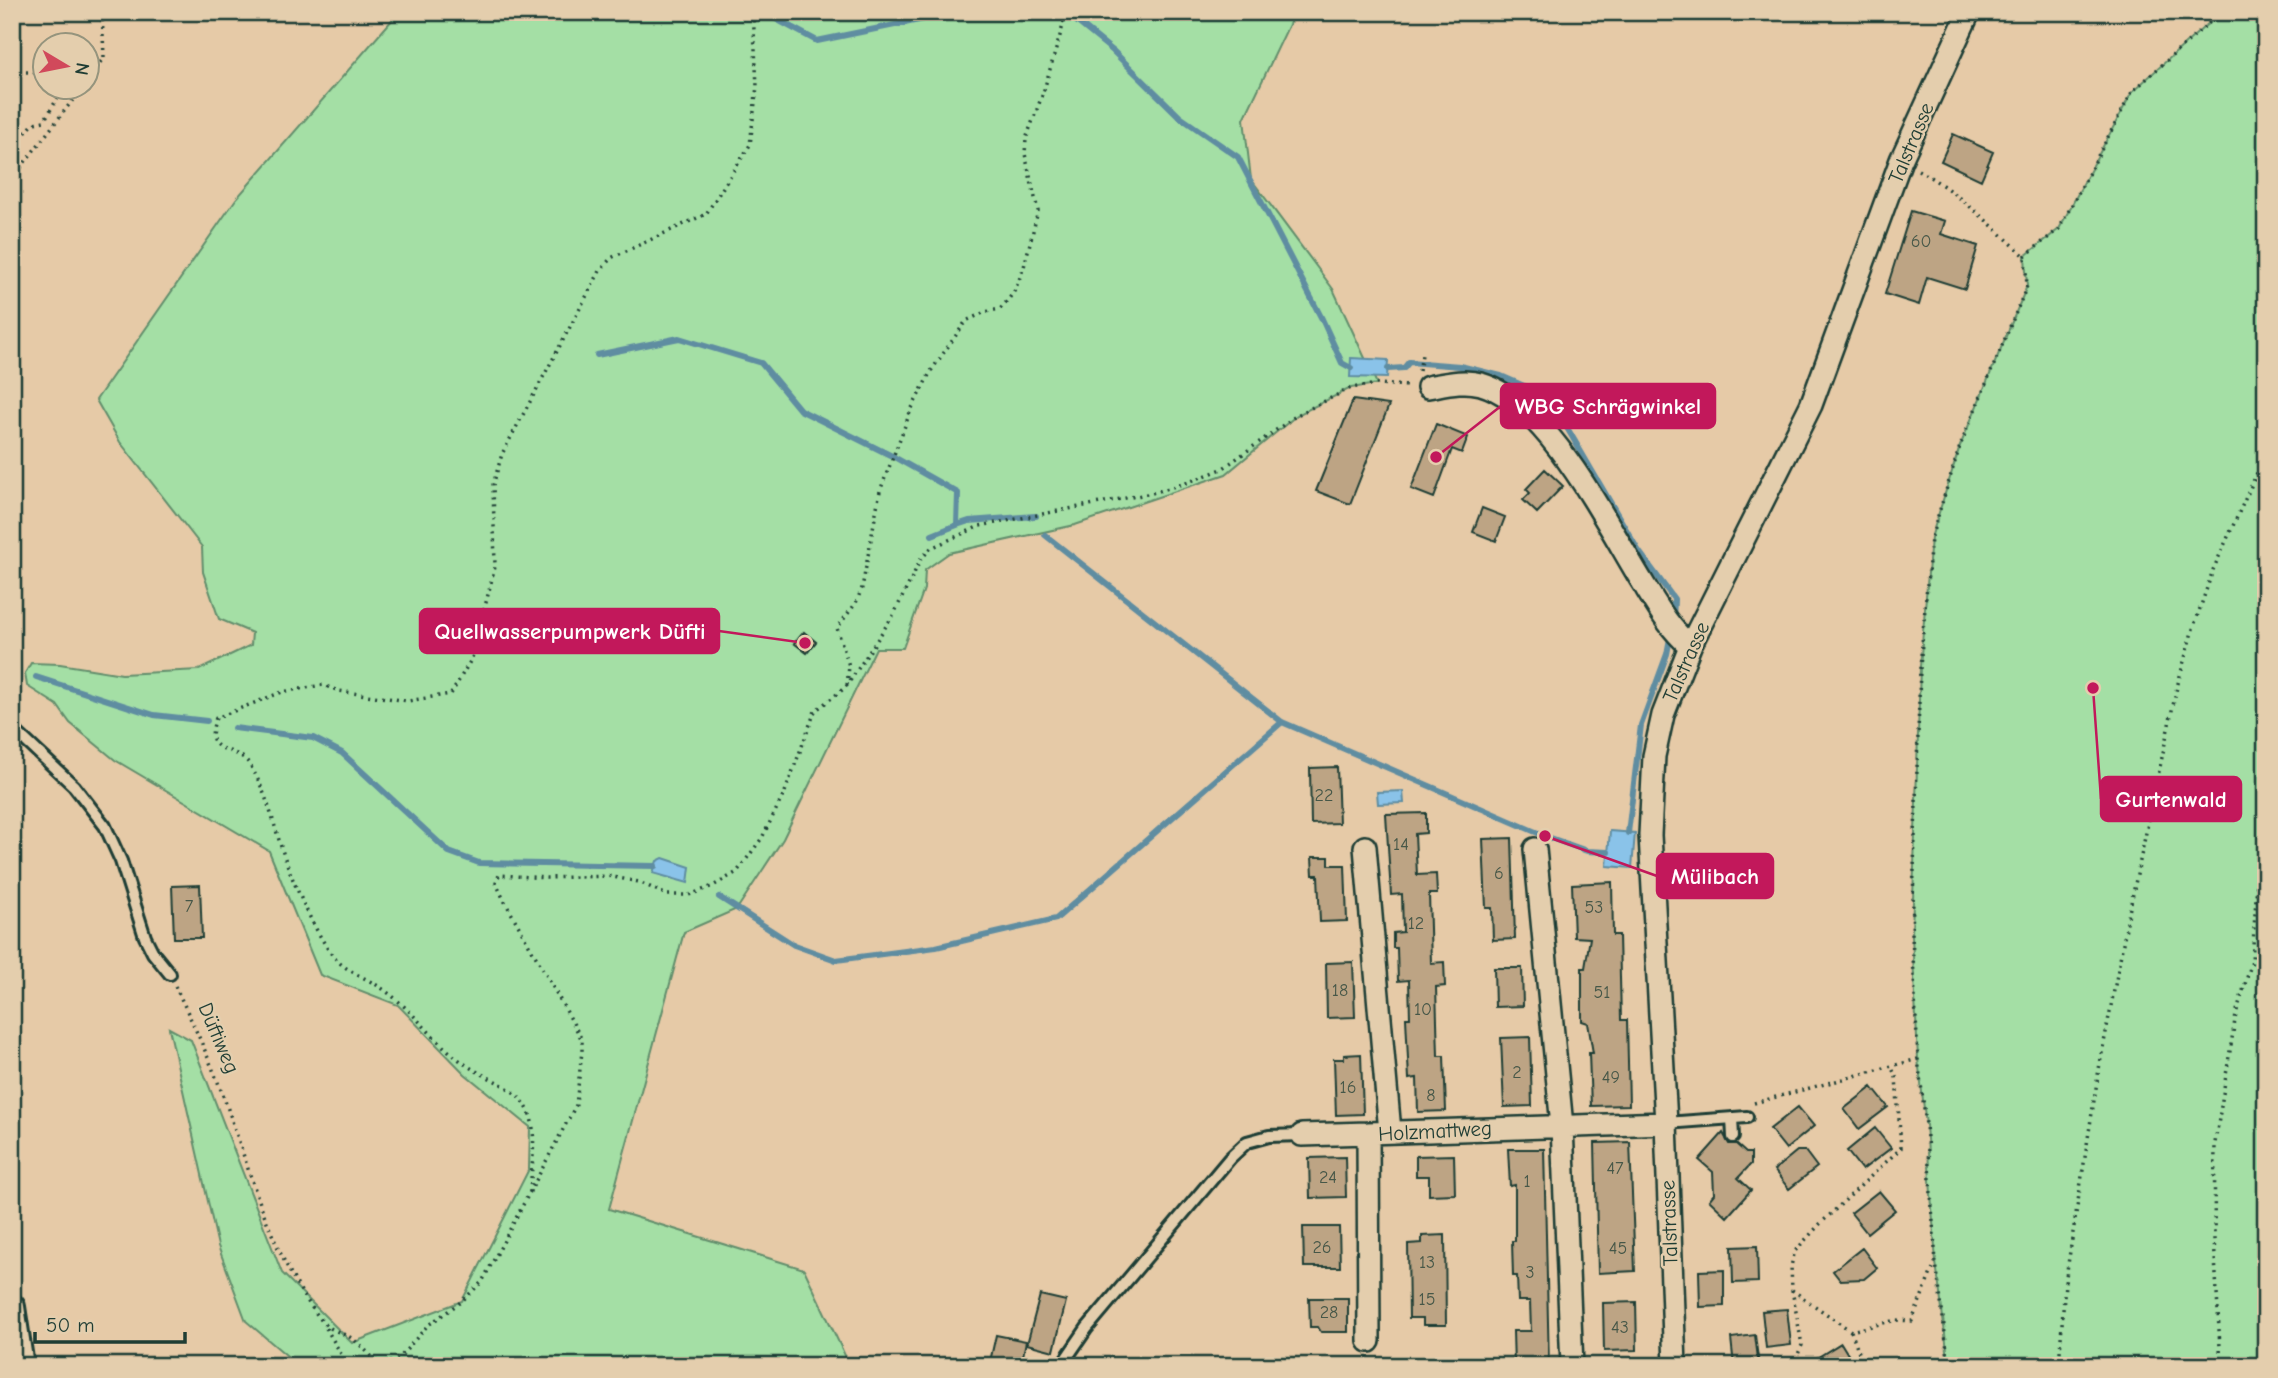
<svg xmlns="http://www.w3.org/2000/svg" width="2278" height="1378" viewBox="0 0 2278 1378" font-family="'Comic Neue',sans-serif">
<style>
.green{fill:#a4dfa5;stroke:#628e6c;stroke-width:2}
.water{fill:#8ac3e9;stroke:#5f8da1;stroke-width:2}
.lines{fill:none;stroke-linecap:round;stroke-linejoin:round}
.stream{stroke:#5f8da1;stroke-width:6}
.building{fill:#bda484;stroke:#1f3d34;stroke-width:2}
.service-casing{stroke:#1f3d34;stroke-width:16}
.minor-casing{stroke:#1f3d34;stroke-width:26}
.tertiary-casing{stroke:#1f3d34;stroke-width:30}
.path{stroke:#1f3d34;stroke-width:3.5;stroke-dasharray:2 5;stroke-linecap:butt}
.service{stroke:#e4cead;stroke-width:10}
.minor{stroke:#e4cead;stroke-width:21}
.tertiary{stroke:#e4cead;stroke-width:24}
.labels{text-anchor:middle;stroke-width:5;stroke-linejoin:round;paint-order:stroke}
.number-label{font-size:18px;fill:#465748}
.street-label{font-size:21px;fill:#1f3d34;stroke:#e4cead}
.leader{fill:none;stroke:#c2185b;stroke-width:2.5}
.callout-dot{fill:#c2185b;stroke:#e4cead;stroke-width:2.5}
.callout{fill:#c2185b;stroke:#c2185b;stroke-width:2.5}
.callout-label{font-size:23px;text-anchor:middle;font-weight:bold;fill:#fff}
</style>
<rect width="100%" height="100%" fill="#e6caa7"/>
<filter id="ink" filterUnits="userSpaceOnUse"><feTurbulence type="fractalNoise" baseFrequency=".0143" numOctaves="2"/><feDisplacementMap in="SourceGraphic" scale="14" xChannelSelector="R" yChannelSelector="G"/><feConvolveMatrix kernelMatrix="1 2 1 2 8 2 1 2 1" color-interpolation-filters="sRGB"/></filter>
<g filter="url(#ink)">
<!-- green -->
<path class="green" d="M399,12H1295L1244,119L1251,179L1333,289L1377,384L1351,388L1297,415L1226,474L1075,525L949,553L925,570L924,589L903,648H876L783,839L737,909L684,932L609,1209L804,1269L850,1366H299L246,1321L218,1246L169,1028L191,1040L282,1273L352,1343L462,1301L529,1169L530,1127L465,1074L398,1005L320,975L269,851L115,760L70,723L57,705L27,686L25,673L31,663L60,664L122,674L199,670L251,645L252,633L219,619L203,572L202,547L120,442L96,400L236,199Z
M2223,12H2266V1366H1949L1936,1262L1926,1125L1918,1059L1912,935L1920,667L1931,538L1960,446L2027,286L2025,256L2059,229L2132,92L2204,27Z"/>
<!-- water -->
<path class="water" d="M1351,358L1388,360L1387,378L1350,377Z
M1403,791L1404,803L1378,804L1377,792Z
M1610,831L1635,833L1632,868L1607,866Z
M663,858L690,867L688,883L653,873L657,861Z"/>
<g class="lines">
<!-- stream -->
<path class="stream" d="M763,12L817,41L958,12
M1065,12L1113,51L1180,117L1238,157L1322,319L1342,363L1351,368
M597,355L679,338L761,363L800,410L894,457L958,493L957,525L969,521L1036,516
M1388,369L1404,368L1409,362L1460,366L1501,376L1536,391L1559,414L1638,550L1674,599L1673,622
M932,535L957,525
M1045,535L1282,722L1545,836L1587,851L1608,852
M36,677L154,715L207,721
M234,728L313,738L342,753L449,852L479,863L655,866
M1628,833L1641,725L1667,654L1671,633
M719,897L794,945L836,960L936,947L1056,919L1282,722"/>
</g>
<!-- building -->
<path class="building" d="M1953,134L1993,152L1981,180L1941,161Z
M1911,211L1945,221L1941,234L1978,246L1965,289L1927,277L1919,305L1885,294Z
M1353,400L1389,405L1350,504L1316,491Z
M1436,424L1468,437L1462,453L1452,449L1434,498L1411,489Z
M1545,469L1563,486L1537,513L1523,500L1530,493L1526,489Z
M1482,508L1505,517L1496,541L1473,532Z
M804,632L816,642L807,653L794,643Z
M1337,767L1339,823L1311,824L1310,768Z
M1426,813V833L1415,834L1417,875L1436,874L1437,894H1429L1431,963L1444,962L1445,986L1436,987L1438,1056H1444L1446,1111L1418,1112L1417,1078L1409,1079L1406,1018H1410L1409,980L1398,981L1397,948H1393V933L1403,932L1402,894L1391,895L1386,814Z
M1512,838L1515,939L1493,940L1492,908H1486L1483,839Z
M1312,857H1329V865H1345L1347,921L1320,922L1318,875H1313Z
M1612,882L1613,935H1619L1621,1020H1627L1629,1105L1591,1106L1589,1053H1593L1588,1023L1582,1021V968H1585L1590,938L1574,937L1572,884Z
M200,885L202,938H174L172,886Z
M1353,962L1355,1017L1327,1018L1326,963Z
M1494,968H1522L1523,1006L1495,1007Z
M1530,1037L1532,1106L1504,1107L1501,1038Z
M1361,1054L1363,1114L1336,1115L1334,1059H1344V1055Z
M1872,1087L1888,1107L1859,1129L1844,1109Z
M1798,1107L1814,1126L1786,1149L1770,1129Z
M1875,1128L1891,1148L1862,1170L1847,1151Z
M1723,1133L1729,1144H1736L1746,1153H1751V1164L1738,1178L1751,1190L1727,1217L1709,1200L1714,1194L1713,1172L1699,1160Z
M1630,1142L1635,1271L1598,1273L1595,1143Z
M1508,1149H1544L1549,1366H1514L1513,1331H1531L1530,1301H1518L1517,1276H1513L1512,1241H1515V1185L1510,1186Z
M1797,1151H1805L1817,1167L1789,1189L1774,1170Z
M1454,1155L1455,1194L1429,1195V1176H1416V1156Z
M1345,1157L1346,1197L1310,1198L1309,1158Z
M1879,1191L1895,1210L1867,1233L1851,1213Z
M1303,1227H1339L1340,1267H1304Z
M1445,1235L1446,1325H1423V1318H1409L1408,1244L1422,1243V1236Z
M1757,1246L1758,1282L1733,1283L1732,1247Z
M1862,1248L1877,1268L1864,1279L1840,1280L1833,1271Z
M1724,1270V1306L1700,1307L1699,1271Z
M1040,1295L1066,1301L1054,1351L1027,1344Z
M1309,1298H1348V1332H1321L1318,1327H1310Z
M1636,1302L1637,1350L1604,1351L1603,1303Z
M1787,1309L1791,1345L1766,1348L1762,1311Z
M996,1335L1026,1341L1021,1366H989Z
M1755,1335L1759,1366H1734L1731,1338Z
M1841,1343L1855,1366H1804Z"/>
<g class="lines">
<defs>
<path id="service" d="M12,728L74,786L105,826L121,861L145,937L153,953L170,974
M1732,1118L1733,1137
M1666,1123L1747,1117
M1061,1366L1087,1328L1230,1158L1247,1142L1269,1136L1302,1135"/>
<path id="minor" d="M1428,387C1445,384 1464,379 1481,384C1548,403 1607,525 1643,583C1657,606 1669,628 1690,646
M1365,847L1390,1132
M1535,849L1562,1126L1572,1366
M1302,1135L1368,1133
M1369,1341L1368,1133L1666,1123
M1675,1366L1666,1123L1650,835L1654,756L1663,715L1690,646L1811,405L1901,160L1969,12"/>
<path id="tertiary" d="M12,1307L21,1366"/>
</defs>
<!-- service casing -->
<use href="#service" class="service-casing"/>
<!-- minor casing -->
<use href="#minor" class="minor-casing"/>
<!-- tertiary casing -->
<use href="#tertiary" class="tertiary-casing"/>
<!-- path -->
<path class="path" d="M12,72H33L46,80
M88,80L104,57L102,12
M12,149L34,123L44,121L60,94L54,88
M1918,170C1958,192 1992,226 2025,256L2027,286L1960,446L1931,538L1920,667L1912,935L1918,1059L1926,1125L1936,1262L1949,1366
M12,179L82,88
M2025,256L2059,229L2132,92L2204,27L2223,12
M1419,371L1422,355
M847,685L849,666L837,628L856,603L862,588L880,491L911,410L931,371L966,321L985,312L1000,309L1008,300L1015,290L1024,267L1038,211L1025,154L1026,139L1043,93L1067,12
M175,986C193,1023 210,1060 224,1098C252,1175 270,1256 322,1321C331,1332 344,1332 354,1340C363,1347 372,1357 381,1366
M1754,1103L1918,1059
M530,1192C531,1170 538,1133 529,1112C518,1085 484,1079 462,1062C431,1039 413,1009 380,987C358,973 341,971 326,946C308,917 293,882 282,850C273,821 266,791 250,765C236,743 201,758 216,718L282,692L323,685L339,691L408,701L451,694L472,658L495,567L493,485L502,454L600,271L611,258L706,214L750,145L757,86L753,12
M1792,1290L1851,1331L1896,1320L1912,1321L1935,1263
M326,1328L348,1366
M1851,1331L1864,1366
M384,1366L401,1356L427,1326L462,1301L482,1282L576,1105L582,1051V1040L573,1023L504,900L496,883L499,875L547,878L608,876L639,882L667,895H689L713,886L737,872L762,838L785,792L815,711L846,687L894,614L921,559L931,548L980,526L1152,493L1189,482L1222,469L1297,415L1351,388L1377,384L1410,386
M1793,1366L1802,1345L1792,1290L1791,1266L1795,1251L1820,1224L1901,1148L1896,1077L1891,1066
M2059,1366L2065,1283L2099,1069L2128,917L2177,687L2192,632L2213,570L2266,453
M2221,1366L2214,1239L2215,1143L2236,1014L2252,961L2260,834L2266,826"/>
<!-- service -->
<use href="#service" class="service"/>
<!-- minor -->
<use href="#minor" class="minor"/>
<!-- tertiary -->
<use href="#tertiary" class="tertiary"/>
</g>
</g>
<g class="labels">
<!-- number labels -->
<g class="number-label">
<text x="1921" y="247">60</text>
<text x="1324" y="801">22</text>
<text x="1401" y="850">14</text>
<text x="1499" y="879">6</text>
<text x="189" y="912">7</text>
<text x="1594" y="913">53</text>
<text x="1416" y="929">12</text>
<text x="1340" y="996">18</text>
<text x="1602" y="998">51</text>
<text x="1423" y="1015">10</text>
<text x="1517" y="1078">2</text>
<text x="1611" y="1083">49</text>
<text x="1348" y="1093">16</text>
<text x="1431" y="1101">8</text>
<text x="1615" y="1174">47</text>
<text x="1328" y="1183">24</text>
<text x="1527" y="1187">1</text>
<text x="1322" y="1253">26</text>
<text x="1618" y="1254">45</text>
<text x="1427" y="1268">13</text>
<text x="1530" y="1278">3</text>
<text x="1427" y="1305">15</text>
<text x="1329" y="1318">28</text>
<text x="1620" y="1333">43</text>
</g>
<!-- street labels -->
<g class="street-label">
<text transform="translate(1911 143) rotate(-67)" y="7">Talstrasse</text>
<text transform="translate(1686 662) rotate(-66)" y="7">Talstrasse</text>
<text transform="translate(219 1038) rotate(67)" y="7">Düftiweg</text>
<text transform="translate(1435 1131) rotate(-3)" y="7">Holzmattweg</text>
<text transform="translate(1669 1223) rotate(-92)" y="7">Talstrasse</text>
</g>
</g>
<!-- callouts -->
<path class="leader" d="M1436 457L1501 406M805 643L719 631M2093 688L2101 799M1545 836L1657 876"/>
<g class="callout-dot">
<circle cx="1436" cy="457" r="7"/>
<circle cx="805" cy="643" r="7"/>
<circle cx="2093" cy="688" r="7"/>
<circle cx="1545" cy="836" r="7"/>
</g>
<g class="callout">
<rect x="1501" y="384" width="214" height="44" rx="7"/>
<rect x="420" y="609" width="299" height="44" rx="7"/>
<rect x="2101" y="777" width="140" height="44" rx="7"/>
<rect x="1657" y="854" width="116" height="44" rx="7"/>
</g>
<g class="callout-label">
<text x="1608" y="414">WBG Schrägwinkel</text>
<text x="570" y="639">Quellwasserpumpwerk Düfti</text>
<text x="2171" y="807">Gurtenwald</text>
<text x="1715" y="884">Mülibach</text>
</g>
<!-- margin -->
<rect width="2278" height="1378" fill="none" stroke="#e4cead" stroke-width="42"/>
<rect x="21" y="21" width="2236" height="1336" fill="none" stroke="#1f3d34" stroke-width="2.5" filter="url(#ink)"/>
<!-- north arrow -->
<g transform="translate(66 66) rotate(100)"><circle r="33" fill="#e4cead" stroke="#95947d" stroke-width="2"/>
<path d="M0-5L12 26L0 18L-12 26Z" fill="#d1495b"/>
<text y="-10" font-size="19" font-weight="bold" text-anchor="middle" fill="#1f3d34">N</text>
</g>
<!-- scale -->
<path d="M35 1332v10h150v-10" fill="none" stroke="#1f3d34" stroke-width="3.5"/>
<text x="46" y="1332" font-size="21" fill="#1f3d34" stroke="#e4cead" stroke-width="5" paint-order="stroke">50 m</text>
</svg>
